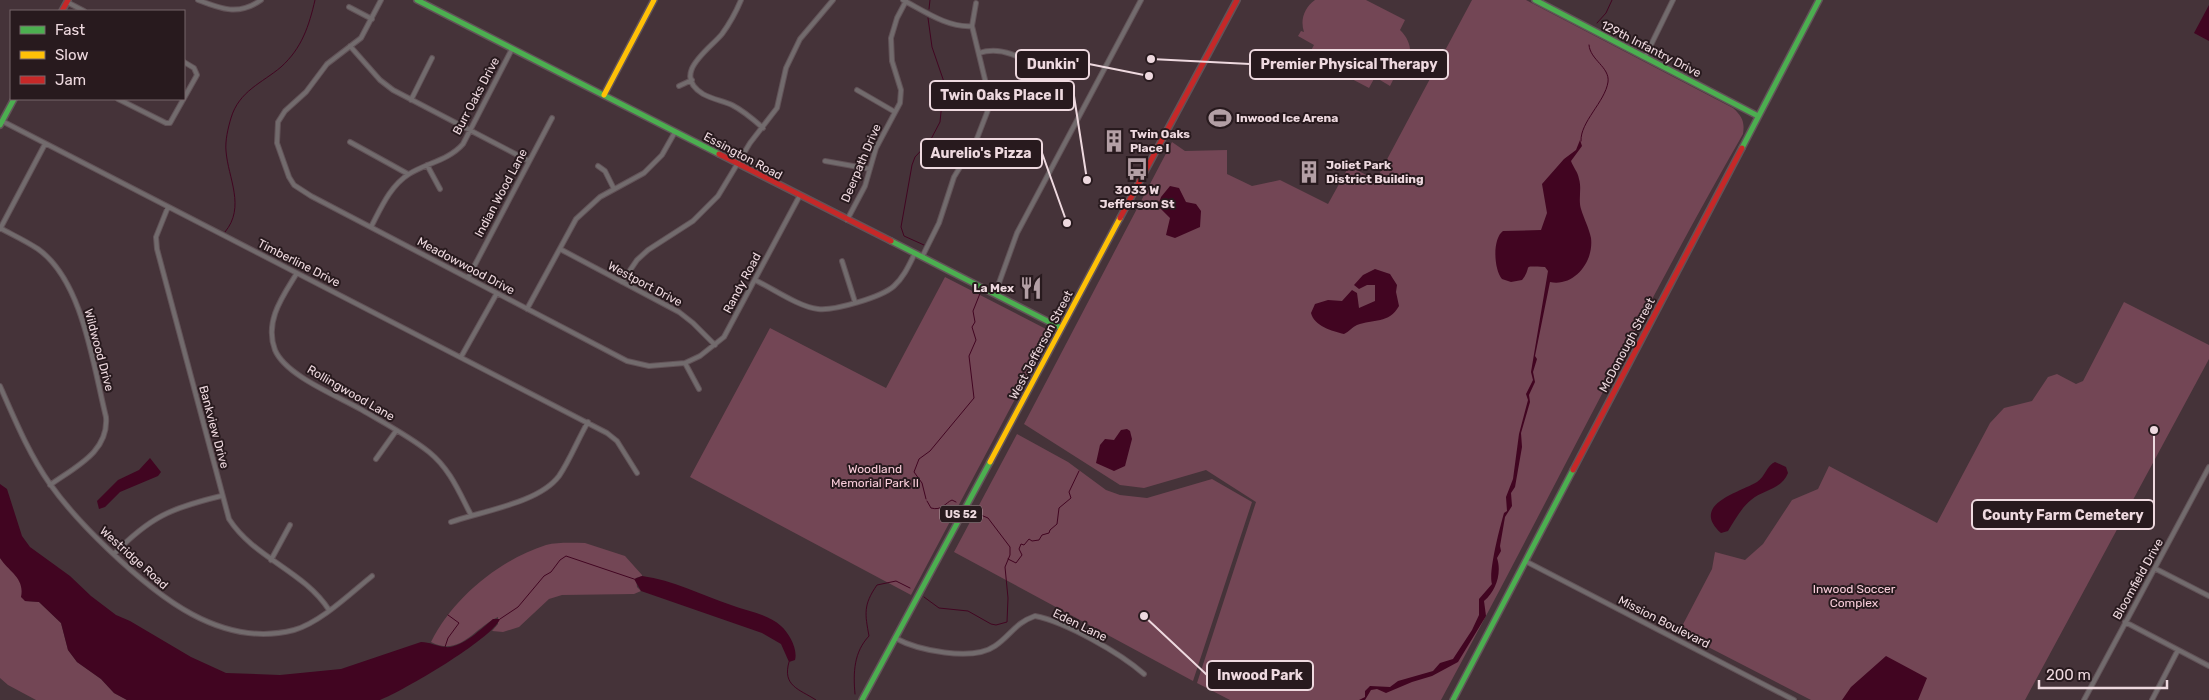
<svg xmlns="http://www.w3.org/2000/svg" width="2209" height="700" viewBox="0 0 2209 700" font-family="Rubik,sans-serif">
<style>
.green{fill:#734655}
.water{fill:#410521}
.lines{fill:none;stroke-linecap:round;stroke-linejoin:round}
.stream{stroke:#410521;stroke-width:1}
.street-casing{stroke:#625358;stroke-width:6}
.fast-casing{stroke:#625358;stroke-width:8}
.slow-casing{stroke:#625358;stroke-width:8}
.jam-casing{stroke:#625358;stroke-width:8}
.street{stroke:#726b6d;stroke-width:4}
.fast{stroke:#4caf50;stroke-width:5}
.slow{stroke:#ffc107;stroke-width:5}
.jam{stroke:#c62828;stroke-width:5}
.labels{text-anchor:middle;stroke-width:4;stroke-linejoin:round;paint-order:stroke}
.shield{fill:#281a1e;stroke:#b3a0a5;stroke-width:1}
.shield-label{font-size:11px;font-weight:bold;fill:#eed9df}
.street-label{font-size:12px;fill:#eed9df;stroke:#281a1e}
.poi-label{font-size:12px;font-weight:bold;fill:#eed9df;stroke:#281a1e;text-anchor:start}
.park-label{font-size:12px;fill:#f9cdda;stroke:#281a1e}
.leader{fill:none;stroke:#eed9df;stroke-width:2}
.callout-dot{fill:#eed9df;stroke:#281a1e;stroke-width:2}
.callout{fill:#281a1e;stroke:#eed9df;stroke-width:2}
.callout-label{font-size:14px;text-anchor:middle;font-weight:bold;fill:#eed9df}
</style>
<rect width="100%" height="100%" fill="#453339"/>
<!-- green -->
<path class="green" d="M1315,0H1366L1405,20L1400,30C1417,46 1412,70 1391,79L1393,80L1390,86L1375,77L1369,88L1308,56L1314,45L1298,36L1301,31L1304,32C1300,20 1304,8 1315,0Z
M1472,0H1526L1733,108C1742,116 1745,122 1743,134C1637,319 1543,512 1441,700H1230L1197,683L1256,502L1206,470L1144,488L1120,485L1024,424L1172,142L1185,151L1227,150V174L1252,186L1280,180L1328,204L1349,166L1376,180Z
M945,277L1046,329L1049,335L911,595L690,477L770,328L886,388Z
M2124,302L2209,345V359L2025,700H1811L1679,632L1712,569L1715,552L1745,560L1763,544L1792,500L1818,489L1829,466L1937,523L1990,423L2004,408L2032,401L2048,377L2057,374L2076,384L2083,381Z
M1017,434L1068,462L1106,490L1120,495L1147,498L1212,479L1252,502L1193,681L954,552Z
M585,543L625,556L642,575V576L636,578L637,587L641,591L634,594L562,595L549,599L519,627L503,632L492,631L498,624V617C474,628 460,657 431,642C453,598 499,560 546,545C558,542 573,543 585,543Z
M0,558L20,579L25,601L39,602L61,623L68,650L77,662L101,679L114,693L127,700H36L8,685L0,678Z"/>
<!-- water -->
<path class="water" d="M2209,5V41L2194,33Z
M1580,140L1582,146L1571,161C1573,167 1578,172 1579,179C1582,189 1578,199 1581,209C1584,219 1589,228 1591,238C1594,262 1574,287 1550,282L1535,356L1537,359L1533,372L1535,382L1529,395L1530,402L1521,433L1522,447L1515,487L1511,493L1512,506L1505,517L1500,546L1501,551L1497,558C1502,573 1496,591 1484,601L1486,616L1458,662L1432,676L1412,682L1386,693L1377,689L1371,690L1365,700H1359L1365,697V691L1370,686L1390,687L1398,681L1433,671L1440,663L1453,659L1472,630L1479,615V599L1492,584C1488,572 1500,527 1504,513L1507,511L1506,497L1513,479L1519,434L1528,400L1526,394L1533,380L1531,372L1548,271L1545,267C1519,266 1534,265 1522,280L1511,282L1502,279C1494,270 1492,239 1503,231L1541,230L1547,213L1542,184L1564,159L1576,150Z
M1170,186L1179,188L1186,202L1196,204L1201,211L1200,227L1175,238L1166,235L1170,218L1158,206L1161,197Z
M1375,269L1390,274L1397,285L1396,292L1399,306C1389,324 1373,319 1357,325C1352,327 1349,332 1344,334C1332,331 1314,326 1311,313L1315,304L1328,300L1342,301L1352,290L1357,293L1359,308L1375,301V285H1367L1359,289L1354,285L1363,275Z
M1127,429L1130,431L1132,439L1125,466L1114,471L1096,463L1100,445L1105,439L1114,440L1121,430Z
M150,458L161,472L158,476L120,492L105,507L99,509L97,501L118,480L139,470Z
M1775,462L1786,467L1788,473C1781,490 1764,489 1751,500C1741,508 1735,520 1728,531L1721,533C1689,504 1741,492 1757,482C1765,477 1767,465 1775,462Z
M0,484L7,489L22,536L30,547L70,576L91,596L116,615L130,621L191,657L226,673L280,675L341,669L421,642C430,642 436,646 445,647C461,649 481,629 493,619H500C492,639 403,691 380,700H127L114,693L101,679L77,662L68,650L61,623L39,602L25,601L21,597C25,578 9,572 0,558Z
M642,576C673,580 701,595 731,605C747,611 768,614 781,626C789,633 798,649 795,660L789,662L781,644L762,633L641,591L634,579Z
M1886,656L1927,678L1918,700H1842L1851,687Z"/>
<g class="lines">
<!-- stream -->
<path class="stream" d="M929,9L930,0
M1597,23L1606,13L1612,0
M1581,141C1580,122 1605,102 1608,82C1610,67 1590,60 1589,45
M225,232C246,207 228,178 226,151C225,141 228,128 231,118C239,91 262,83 281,67C302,48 309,26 315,0
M924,245L904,236L901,227L912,165L915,157L930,141L940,122L944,82L932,47L928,18
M926,499L922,483L914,472L919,459L930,451L974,398L969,356L976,340L972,327L975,322L973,311L981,291
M927,501L931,508C942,511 945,503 952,500L956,502
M1008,559L1016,563L1022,555L1019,549L1021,544L1024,545L1029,539L1032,541L1039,540L1042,535L1049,533L1050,530L1057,524L1059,508L1071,498L1069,492L1079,471
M924,597L939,608L968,611L991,624L996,625L1007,622L1008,598L1005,567L1010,555V547L988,518L969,510
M500,619L518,607L544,576L551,572L560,560L566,556L634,579
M445,647L448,638L459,623L448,615
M789,662C782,686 799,689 816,700
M855,694C853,672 854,652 869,636C865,614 863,605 877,585L896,581L910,588"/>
<defs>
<path id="street" d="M198,0C221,9 239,16 261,0
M381,0L361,38L327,64L306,92L285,111L278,122L277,143L289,177L294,185L311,196L627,361L649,366L685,363L700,356L724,337L799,197
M741,0C736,12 730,23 722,34C710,49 670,74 703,94C712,99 723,101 732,105C744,111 753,119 763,128
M903,0C924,11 948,28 972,26
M67,2L84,11
M349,7L372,19
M350,46L380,80L393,90L529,161
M979,53C1000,46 1025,56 1038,74
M1645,57L1673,0
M679,86L692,80
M857,90L895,112
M118,99L166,123H170L197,75L194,68L184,62
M411,100L432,58
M2,121L607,433L617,441L637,473
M350,142L408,174
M825,161L870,169
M427,165L440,189
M598,166L605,171L614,189
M168,207L156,237L157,249L229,519C254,558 304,571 329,610
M847,220L865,186L876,148L900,103L901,90L892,61L891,38L897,18L906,1
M371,227C381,208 390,186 409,174C427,163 449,160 463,144L512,49
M0,228C13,235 26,241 38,249C83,281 93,365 106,417C109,452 75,467 50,485
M0,229L45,144
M560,249L679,312L693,323L715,345
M922,257L939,223L954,177L976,141L988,110V92L972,26L976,3
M842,261L855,302
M297,273C283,296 264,321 275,350C286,376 338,396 362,410C384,423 409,436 429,452C450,469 459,492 471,515
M468,278L552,118
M755,280C772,288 799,307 818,309C834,311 882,297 894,286C904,277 909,265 915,253
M622,282L637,260L648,250L693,221L718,196L750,143L777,108L786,68L800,39L833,0
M995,294L1017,233L1141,0
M527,309L576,219L600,197L644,173L662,155L675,132
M461,357L497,293
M685,363L699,389
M0,386C15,420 29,454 50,484C67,508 87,529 108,549C157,596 221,649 294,630C320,623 351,593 372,576
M376,459L396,431
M451,522C482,511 539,503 559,476C570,460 578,439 588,422
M114,554C150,517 171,508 221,496
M271,560L290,525
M1525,561L1794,700
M2156,569L2209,596
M2125,622L2209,666
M895,638C917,650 972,662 995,646C1011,635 1015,623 1035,616C1066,622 1120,653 1144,674
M2084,700L2209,467
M2152,700L2178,650"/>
<path id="fast" d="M417,0L719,154
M1535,0L1758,116
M0,125L14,99
M1742,148L1819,0
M891,241L1061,328
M862,700L990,462
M1453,700L1573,470"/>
<path id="slow" d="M604,95L654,0
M990,462L1120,218"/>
<path id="jam" d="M62,11L68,0
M719,154L891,241
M1120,218L1237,0
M1573,470L1742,148"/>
</defs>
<!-- street casing -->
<use href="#street" class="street-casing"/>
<!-- fast casing -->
<use href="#fast" class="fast-casing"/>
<!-- slow casing -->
<use href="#slow" class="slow-casing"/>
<!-- jam casing -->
<use href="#jam" class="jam-casing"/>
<!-- street -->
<use href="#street" class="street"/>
<!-- fast -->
<use href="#fast" class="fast"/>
<!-- slow -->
<use href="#slow" class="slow"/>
<!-- jam -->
<use href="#jam" class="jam"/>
</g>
<!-- icons -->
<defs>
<symbol id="stadium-bare" viewBox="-9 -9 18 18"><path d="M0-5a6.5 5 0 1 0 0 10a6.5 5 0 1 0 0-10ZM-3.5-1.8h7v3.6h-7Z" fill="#b39fa5" stroke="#281a1e" stroke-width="2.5" paint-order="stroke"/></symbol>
<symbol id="building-bare" viewBox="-9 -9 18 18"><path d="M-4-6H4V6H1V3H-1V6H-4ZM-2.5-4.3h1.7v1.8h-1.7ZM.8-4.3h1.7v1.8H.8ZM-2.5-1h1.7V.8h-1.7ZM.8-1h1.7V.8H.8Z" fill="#b39fa5" stroke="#281a1e" stroke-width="2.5" paint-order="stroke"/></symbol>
<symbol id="bus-bare" viewBox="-9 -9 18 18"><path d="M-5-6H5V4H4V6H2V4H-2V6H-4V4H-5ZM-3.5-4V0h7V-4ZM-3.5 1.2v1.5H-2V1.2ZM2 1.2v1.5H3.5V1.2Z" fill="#b39fa5" stroke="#281a1e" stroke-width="2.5" paint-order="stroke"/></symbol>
<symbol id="restaurant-bare" viewBox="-9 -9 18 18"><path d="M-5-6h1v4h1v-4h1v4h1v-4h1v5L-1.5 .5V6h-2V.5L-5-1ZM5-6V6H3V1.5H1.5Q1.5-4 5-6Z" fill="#b39fa5" stroke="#281a1e" stroke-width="2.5" paint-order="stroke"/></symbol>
</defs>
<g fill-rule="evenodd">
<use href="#stadium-bare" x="1204" y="102" width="32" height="32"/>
<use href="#building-bare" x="1098" y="125" width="32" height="32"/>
<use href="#bus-bare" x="1121" y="153" width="32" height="32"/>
<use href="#building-bare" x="1293" y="156" width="32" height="32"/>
<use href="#restaurant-bare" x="1015" y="272" width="32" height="32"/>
</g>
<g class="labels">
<!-- shield labels -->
<rect class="shield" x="940" y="505.5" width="42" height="17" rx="4"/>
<g class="shield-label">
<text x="961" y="518">US 52</text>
</g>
<!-- street labels -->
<g class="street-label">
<text transform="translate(1651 49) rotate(27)" y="4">129th Infantry Drive</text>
<text transform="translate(476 96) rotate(-62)" y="4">Burr Oaks Drive</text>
<text transform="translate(743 156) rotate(28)" y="4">Essington Road</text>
<text transform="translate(861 163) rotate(-67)" y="4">Deerpath Drive</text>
<text transform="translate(501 193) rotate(-62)" y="4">Indian Wood Lane</text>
<text transform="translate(299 263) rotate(27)" y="4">Timberline Drive</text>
<text transform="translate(466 266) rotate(28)" y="4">Meadowwood Drive</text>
<text transform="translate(742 283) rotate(-62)" y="4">Randy Road</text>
<text transform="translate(645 284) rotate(28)" y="4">Westport Drive</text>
<text transform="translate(1041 345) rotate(-62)" y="4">West Jefferson Street</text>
<text transform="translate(1627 345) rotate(-62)" y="4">McDonough Street</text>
<text transform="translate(99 350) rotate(75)" y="4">Wildwood Drive</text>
<text transform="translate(351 393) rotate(30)" y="4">Rollingwood Lane</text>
<text transform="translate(214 427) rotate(75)" y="4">Bankview Drive</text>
<text transform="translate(134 558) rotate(42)" y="4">Westridge Road</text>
<text transform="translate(2138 579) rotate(-61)" y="4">Bloomfield Drive</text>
<text transform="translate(1664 622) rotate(27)" y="4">Mission Boulevard</text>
<text transform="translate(1080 625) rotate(26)" y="4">Eden Lane</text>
</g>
<!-- poi labels -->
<g class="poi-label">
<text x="1236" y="122">Inwood Ice Arena</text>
<text x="1130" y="138">Twin Oaks<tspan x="1130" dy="14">Place I</tspan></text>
<text x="1326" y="169">Joliet Park<tspan x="1326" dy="14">District Building</tspan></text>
<text x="1137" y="194" text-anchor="middle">3033 W<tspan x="1137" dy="14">Jefferson St</tspan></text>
<text x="1014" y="292" text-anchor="end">La Mex</text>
</g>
<!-- park labels -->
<g class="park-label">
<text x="875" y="473">Woodland<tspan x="875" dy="14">Memorial Park II</tspan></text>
<text x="1854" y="593">Inwood Soccer<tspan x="1854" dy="14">Complex</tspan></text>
</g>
</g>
<!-- callouts -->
<path class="leader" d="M1149 76L1089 64M1151 59L1250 64M1087 180L1074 96M1067 223L1042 153M2154 430L2154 515M1144 616L1207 675"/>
<g class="callout-dot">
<circle cx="1149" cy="76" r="5"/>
<circle cx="1151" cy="59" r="5"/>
<circle cx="1087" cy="180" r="5"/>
<circle cx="1067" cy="223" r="5"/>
<circle cx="2154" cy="430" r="5"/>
<circle cx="1144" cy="616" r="5"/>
</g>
<g class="callout">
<rect x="1016" y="50" width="73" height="29" rx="5"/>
<rect x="1250" y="50" width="198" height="29" rx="5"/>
<rect x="930" y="81" width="144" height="29" rx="5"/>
<rect x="921" y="139" width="121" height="29" rx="5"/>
<rect x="1972" y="500" width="182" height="29" rx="5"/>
<rect x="1207" y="661" width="106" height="29" rx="5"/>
</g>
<g class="callout-label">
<text x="1053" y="69">Dunkin'</text>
<text x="1349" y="69">Premier Physical Therapy</text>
<text x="1002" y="100">Twin Oaks Place II</text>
<text x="981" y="158">Aurelio's Pizza</text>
<text x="2063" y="520">County Farm Cemetery</text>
<text x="1260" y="680">Inwood Park</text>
</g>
<!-- legend -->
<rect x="10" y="10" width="175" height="90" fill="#281a1e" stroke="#77666b"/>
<rect x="20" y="26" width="25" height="8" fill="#4caf50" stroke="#77666b"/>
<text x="55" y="35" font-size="15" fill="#eed9df">Fast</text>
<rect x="20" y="51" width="25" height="8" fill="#ffc107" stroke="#77666b"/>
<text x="55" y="60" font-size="15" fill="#eed9df">Slow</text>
<rect x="20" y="76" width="25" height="8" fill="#c62828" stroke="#77666b"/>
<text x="55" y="85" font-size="15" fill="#eed9df">Jam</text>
<!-- scale -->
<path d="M2039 680v8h128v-8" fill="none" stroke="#eed9df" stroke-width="2.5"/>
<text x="2046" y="680" font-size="15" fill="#eed9df" stroke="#281a1e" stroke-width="4" paint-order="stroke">200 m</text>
</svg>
